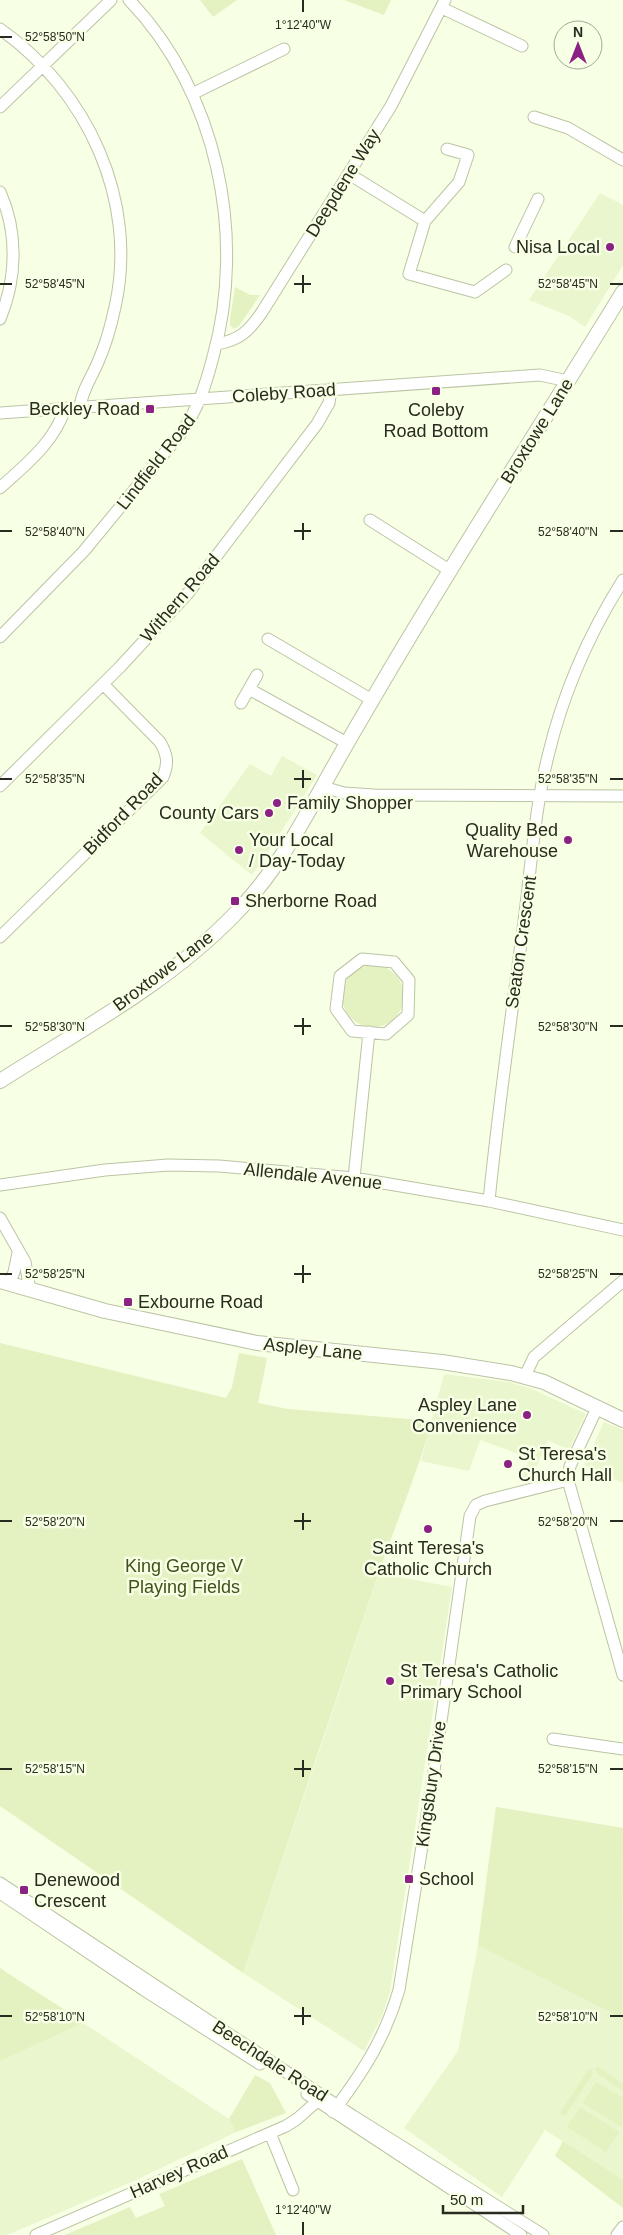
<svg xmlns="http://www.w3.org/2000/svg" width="623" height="2235" viewBox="0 0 623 2235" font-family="Arial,sans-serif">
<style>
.built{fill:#eaf6cd}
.green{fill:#e4f1c1}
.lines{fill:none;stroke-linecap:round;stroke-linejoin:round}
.minor-casing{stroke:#bbc4a4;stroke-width:13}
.major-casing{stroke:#bbc4a4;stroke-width:16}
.minor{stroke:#fff;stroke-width:11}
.major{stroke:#fff;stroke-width:14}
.ticks{fill:none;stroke:#282b1f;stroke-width:2}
.poi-dot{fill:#8c2185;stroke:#f7ffe4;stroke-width:2}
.labels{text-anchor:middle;stroke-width:5;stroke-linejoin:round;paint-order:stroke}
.street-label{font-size:18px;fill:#282b1f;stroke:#f7ffe4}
.poi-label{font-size:18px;fill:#282b1f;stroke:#f7ffe4;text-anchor:start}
.park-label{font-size:18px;fill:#44501b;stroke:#f7ffe4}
.ticks-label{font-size:12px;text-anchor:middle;fill:#282b1f;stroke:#f7ffe4;stroke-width:5;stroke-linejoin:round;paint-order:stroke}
</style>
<rect width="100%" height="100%" fill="#f7ffe4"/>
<!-- built -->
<path class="built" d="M600,193L623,205V265L585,327L569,316L529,300Z
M282,756L317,775L265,857L252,875L200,833L250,764L271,776Z
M444,1374L509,1382L532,1389L586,1414L569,1450L548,1440L530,1482H523V1474L528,1463L525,1461L527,1457L480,1440L469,1471L421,1461Z
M604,1422L623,1430V1483L584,1466Z
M379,1573L452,1587L390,1991L382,2016L364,2051L243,1973L311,1776Z
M496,1807L623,1828V2180L545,2130L502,2197L404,2128L458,2051L478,1945Z
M0,1968L229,2119L236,2132L136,2180L7,2235H0Z"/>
<!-- green -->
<path class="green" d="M200,0H237L213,17Z
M344,0H391L384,15Z
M235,287L250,295H260L239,326L234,329L230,325V319Z
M342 996a31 31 0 1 1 62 0a31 31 0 1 1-62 0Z
M0,1343L226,1398L232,1387L239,1353L267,1358L258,1403L288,1409L432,1421C417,1474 396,1523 378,1575C333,1708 289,1840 243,1973L0,1806Z
M496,1807L623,1828L622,2018L478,1945Z
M0,1968L10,1975L84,2022L0,2061Z
M598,2067L623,2084V2091L597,2073L595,2068Z
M591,2068L593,2074L565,2116L560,2113L588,2070Z
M255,2075L270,2083L286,2113L236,2132L229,2119Z
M596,2082L623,2098L622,2127L583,2103Z
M580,2107L619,2132L606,2152L567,2127Z
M563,2141L623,2180V2208L555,2156Z
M242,2159L276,2235H65L130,2207L136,2218L165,2206L159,2194Z"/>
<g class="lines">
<defs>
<path id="minor" d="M442,8L522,46
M0,29C87,90 139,201 115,307C111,326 106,344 98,362C92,377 82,390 80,407
M192,94L284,49
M0,107L111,0
M534,117L568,128L623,160
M349,174L425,221L409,274L475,292L506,270
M0,192C18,232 17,278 0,319
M425,221L459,182L468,155L447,149
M515,247L538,199
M217,344C240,340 249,331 262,312L391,106L445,0
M0,413L540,375L568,381
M0,488C25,465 55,442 65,408
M370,520L449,570
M0,637L84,551L181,433C199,407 205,387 213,357C247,236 217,91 129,0
M268,639L372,700
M249,689L347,743
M241,703L257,675
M0,786L120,667L189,592L317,424L329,403L331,389
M323,787L344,793L374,795L623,796
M0,937L163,777C169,763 167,754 160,742L103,684
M362,959L394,962L409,980L408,1015L386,1034L352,1031L336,1009L340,976Z
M354,1178L369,1032
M0,1185L105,1170L168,1165L219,1166L354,1178L489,1201L623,1230
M489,1201C498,1110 511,1019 523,928C531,871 534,812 548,756C563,693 589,634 623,580
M0,1218L25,1262L30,1290
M9,1284L14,1272L18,1253
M525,1376L534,1357L623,1281
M597,1408L570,1466L568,1480L623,1675
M553,1739L623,1749
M0,1883L353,2116L543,2235
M0,1893L144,1990L260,2064
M307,2094L521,2235
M333,2112C363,2072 385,2038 399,1990L434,1771L470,1516L476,1505L485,1501L568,1480
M270,2133L293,2190
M36,2235L286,2126L297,2119L323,2096
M617,2235L623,2227"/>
<path id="major" d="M0,1081C80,1030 167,984 234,915C275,874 301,825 329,775C349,739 370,704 391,668C466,541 546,418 623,292
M0,1281L105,1311L257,1343L442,1362L511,1373L544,1382L623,1420"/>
</defs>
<!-- minor casing -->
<use href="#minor" class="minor-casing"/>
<!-- major casing -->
<use href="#major" class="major-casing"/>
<!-- minor -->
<use href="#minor" class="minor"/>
<!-- major -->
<use href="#major" class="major"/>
</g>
<!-- ticks -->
<path class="ticks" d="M303,0V12M0,37H12M303,275V293M0,284H12M294,284H311M610,284H623M303,523V540M0,531H12M294,531H311M610,531H623M303,770V788M0,779H12M294,779H311M610,779H623M303,1018V1035M0,1026H12M294,1026H311M610,1026H623M303,1265V1283M0,1274H12M294,1274H311M610,1274H623M303,1513V1530M0,1521H12M294,1521H311M610,1521H623M303,1760V1777M0,1769H12M294,1769H311M610,1769H623M303,2007V2025M0,2016H12M294,2016H311M610,2016H623M303,2222V2235"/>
<!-- markers -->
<g class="poi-dot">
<circle cx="610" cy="247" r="5"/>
<rect x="431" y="386" width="10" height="10" rx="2.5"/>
<rect x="145" y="404" width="10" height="10" rx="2.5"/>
<circle cx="277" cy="803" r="5"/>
<circle cx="269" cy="813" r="5"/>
<circle cx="568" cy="840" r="5"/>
<circle cx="239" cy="850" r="5"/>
<rect x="230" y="896" width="10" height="10" rx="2.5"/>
<rect x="123" y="1297" width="10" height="10" rx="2.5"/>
<circle cx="527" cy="1415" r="5"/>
<circle cx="508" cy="1464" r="5"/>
<circle cx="428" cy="1529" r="5"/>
<circle cx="390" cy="1681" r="5"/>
<rect x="404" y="1874" width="10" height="10" rx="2.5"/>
<rect x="19" y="1885" width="10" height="10" rx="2.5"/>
</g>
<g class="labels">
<!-- street labels -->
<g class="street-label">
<text transform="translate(343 183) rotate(-58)" y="6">Deepdene Way</text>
<text transform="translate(284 393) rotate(-4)" y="6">Coleby Road</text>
<text transform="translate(537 431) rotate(-58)" y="6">Broxtowe Lane</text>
<text transform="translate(156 462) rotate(-52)" y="6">Lindfield Road</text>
<text transform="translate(180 598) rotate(-49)" y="6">Withern Road</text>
<text transform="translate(123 814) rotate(-46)" y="6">Bidford Road</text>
<text transform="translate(521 942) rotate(-82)" y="6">Seaton Crescent</text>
<text transform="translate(163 971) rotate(-37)" y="6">Broxtowe Lane</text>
<text transform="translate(313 1176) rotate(6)" y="6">Allendale Avenue</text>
<text transform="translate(313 1349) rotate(6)" y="6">Aspley Lane</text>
<text transform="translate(431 1784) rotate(-82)" y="6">Kingsbury Drive</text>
<text transform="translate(270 2061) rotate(33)" y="6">Beechdale Road</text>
<text transform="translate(179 2172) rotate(-24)" y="6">Harvey Road</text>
</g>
<!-- poi labels -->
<g class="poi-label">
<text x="600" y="253" text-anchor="end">Nisa Local</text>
<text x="140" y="415" text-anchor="end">Beckley Road</text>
<text x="436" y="416" text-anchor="middle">Coleby<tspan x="436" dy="21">Road Bottom</tspan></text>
<text x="287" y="809">Family Shopper</text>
<text x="259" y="819" text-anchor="end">County Cars</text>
<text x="558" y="836" text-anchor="end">Quality Bed<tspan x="558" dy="21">Warehouse</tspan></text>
<text x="249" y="846">Your Local<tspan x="249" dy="21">/ Day-Today</tspan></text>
<text x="245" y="907">Sherborne Road</text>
<text x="138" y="1308">Exbourne Road</text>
<text x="517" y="1411" text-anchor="end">Aspley Lane<tspan x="517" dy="21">Convenience</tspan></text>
<text x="518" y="1460">St Teresa's<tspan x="518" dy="21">Church Hall</tspan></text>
<text x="428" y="1554" text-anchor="middle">Saint Teresa's<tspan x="428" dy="21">Catholic Church</tspan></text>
<text x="400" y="1677">St Teresa's Catholic<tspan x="400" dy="21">Primary School</tspan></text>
<text x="419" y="1885">School</text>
<text x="34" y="1886">Denewood<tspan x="34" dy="21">Crescent</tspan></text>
</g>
<!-- park labels -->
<g class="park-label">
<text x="184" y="1572">King George V<tspan x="184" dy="21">Playing Fields</tspan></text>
</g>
</g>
<g class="ticks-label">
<text x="303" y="29">1°12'40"W</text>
<text x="55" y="41">52°58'50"N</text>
<text x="55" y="288">52°58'45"N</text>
<text x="568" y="288">52°58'45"N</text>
<text x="55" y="536">52°58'40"N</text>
<text x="568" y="536">52°58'40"N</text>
<text x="55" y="783">52°58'35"N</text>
<text x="568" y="783">52°58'35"N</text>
<text x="55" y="1031">52°58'30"N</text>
<text x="568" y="1031">52°58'30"N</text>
<text x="55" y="1278">52°58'25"N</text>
<text x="568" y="1278">52°58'25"N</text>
<text x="55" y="1526">52°58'20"N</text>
<text x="568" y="1526">52°58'20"N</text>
<text x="55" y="1773">52°58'15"N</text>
<text x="568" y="1773">52°58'15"N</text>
<text x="55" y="2021">52°58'10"N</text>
<text x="568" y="2021">52°58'10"N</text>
<text x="303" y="2214">1°12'40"W</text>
</g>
<!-- north arrow -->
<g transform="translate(578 45)"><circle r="24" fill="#f7ffe4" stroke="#a4aa95"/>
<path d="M0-4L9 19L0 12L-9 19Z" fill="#8c2185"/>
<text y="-8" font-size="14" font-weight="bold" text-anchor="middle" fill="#282b1f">N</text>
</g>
<!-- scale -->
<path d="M443 2205v8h80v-8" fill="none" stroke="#282b1f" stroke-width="2.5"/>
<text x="450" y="2205" font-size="15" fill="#282b1f" stroke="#f7ffe4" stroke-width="4" paint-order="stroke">50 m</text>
</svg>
